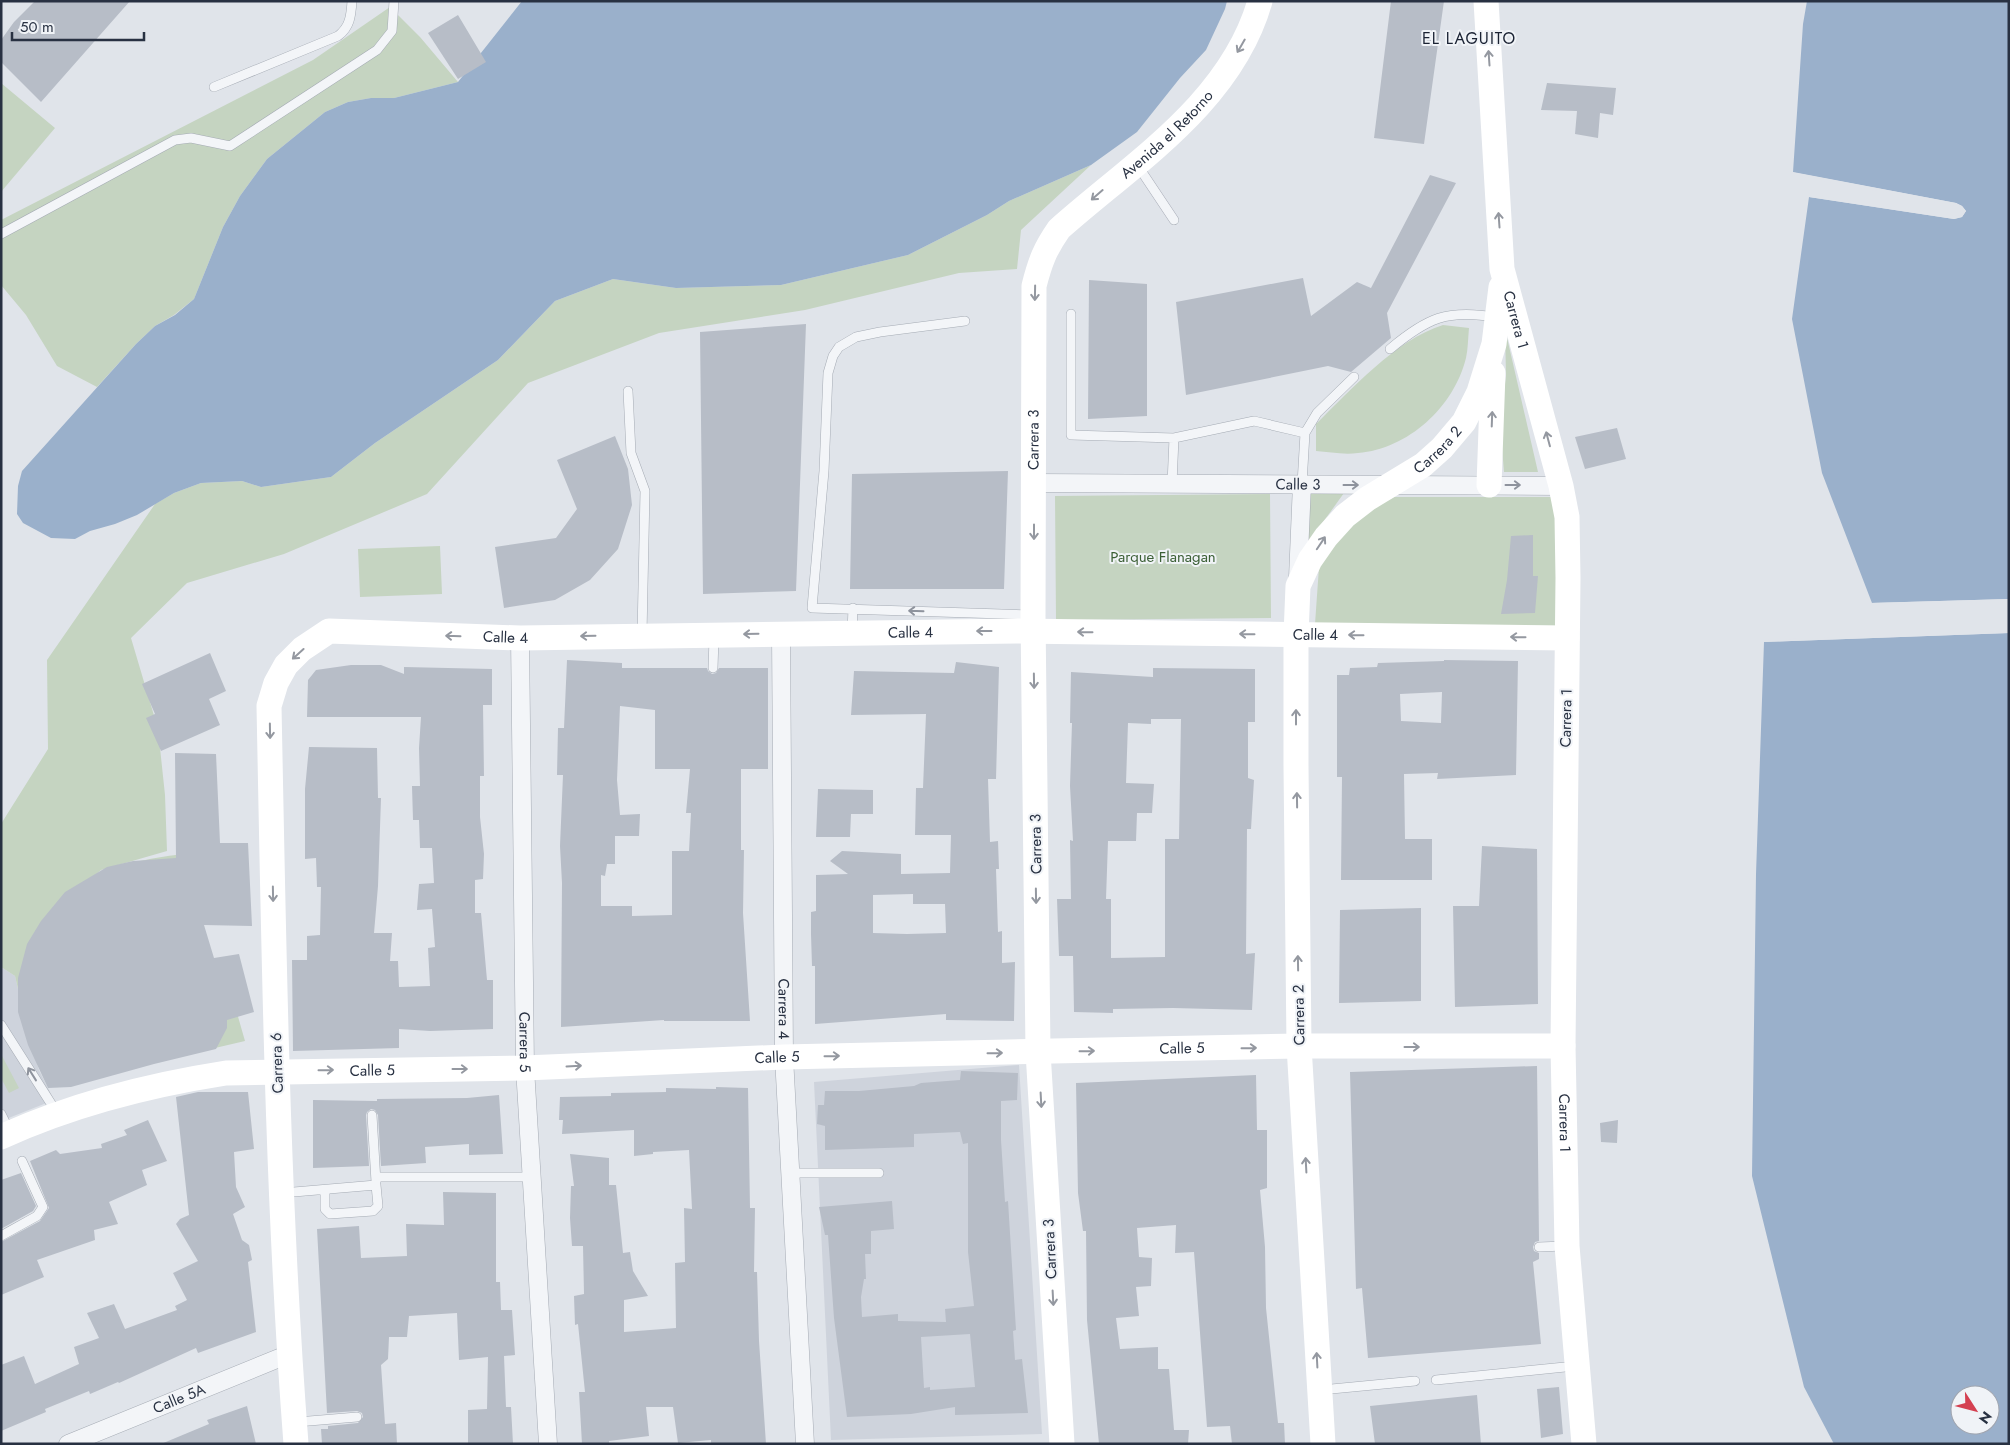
<svg xmlns="http://www.w3.org/2000/svg" width="2010" height="1445" viewBox="0 0 2010 1445" font-family="Jost,sans-serif">
<style>
.built{fill:#ced3dc}
.green{fill:#c5d4c1}
.water{fill:#9ab0cb;fill-rule:evenodd}
.pier{fill:#e0e4ea}
.building{fill:#b7bdc7;fill-rule:evenodd}
.lines{fill:none;stroke-linecap:round;stroke-linejoin:round}
.lane-casing{stroke:#a5abb4;stroke-width:10}
.street-casing{stroke:#a5abb4;stroke-width:19}
.lane{stroke:#f3f5f8;stroke-width:9}
.street{stroke:#f3f5f8;stroke-width:18}
.secondary{stroke:#fff;stroke-width:25}
.oneway{stroke:#9498a0}
.oneway2{stroke:#8e939d}
.labels{text-anchor:middle;stroke-width:4;stroke-linejoin:round;paint-order:stroke}
.street-label{font-size:15px;fill:#283142;stroke:#f0f3f7}
.park-label{font-size:15px;fill:#3b5f35;stroke:#f0f3f7}
.neighbourhood-label{font-size:16px;letter-spacing:1px;fill:#1a2233;stroke:#f0f3f7}
</style>
<rect width="100%" height="100%" fill="#e0e4ea"/>
<!-- built -->
<path class="built" d="M1,967L15,976L29,1036L39,1070L54,1100L1,1121Z
M1019,1065L1042,1434L831,1440L814,1082Z"/>
<!-- green -->
<path class="green" d="M390,7L420,37L458,82L394,98H371L348,102L325,112L267,159L240,196L223,227L194,299L174,315L155,326L136,344L97,387L57,366L26,315L1,285V220L313,60Z
M1,83L55,128L1,192Z
M1091,165L1021,230L1017,269L959,273L805,310L659,333L528,383L427,494L284,554L187,583L131,638L158,729L165,795L167,851L101,870L88,881C118,863 148,859 182,854L211,963L222,961L245,1041L57,1085L29,1036L15,976L1,967V824L48,749L47,660L155,504L174,493L201,483L242,481L261,487L331,477L375,443L498,360L555,301L613,279L676,288L781,285L908,255L987,215L1009,201Z
M1443,325L1469,328C1468,338 1468,349 1466,358C1454,407 1408,449 1358,453C1344,455 1329,452 1316,451V424C1351,390 1395,340 1443,325Z
M1505,329L1538,472H1504L1500,424L1506,376Z
M1310,492L1344,493L1308,543Z
M1270,494L1271,618L1056,620L1055,496Z
M1394,497H1551L1556,518V626L1315,624L1319,567L1335,544L1353,525L1373,508Z
M440,546L442,594L360,597L358,549Z
M1,1054L19,1088L9,1093L1,1078Z"/>
<!-- water -->
<path class="water" d="M522,1H1227L1225,9L1206,50L1180,78L1137,132L1091,165L1009,201L987,215L908,255L781,285L676,288L613,279L555,301L498,360L375,443L331,477L261,487L242,481L201,483L174,493L137,515L115,524L90,531L75,539L51,538L23,523L17,514L18,486L22,471L136,344L155,326L175,315L194,299L223,227L240,196L267,159L325,112L348,102L371,98H394L458,82Z
M1807,1H2009V599L1872,603L1822,473L1792,319L1809,197L1954,219L1962,217L1966,211L1962,206L1956,203L1793,172L1803,24Z
M2009,633V1444H1834L1804,1387L1752,1176L1756,874L1764,642ZM1960,1395H1990V1425H1960Z"/>
<!-- pier -->
<path class="pier" d="M1791,172L1956,203L1962,206L1966,211L1962,217L1954,219L1809,197L1807,196L1810,194L1954,216L1961,215L1963,211L1955,206L1793,175Z
M2009,599V602L1872,605L1869,603Z
M2009,631V633L1761,642L1764,640Z"/>
<!-- building -->
<path class="building" d="M35,1H130L41,102L1,62V40L14,22Z
M1391,1H1444L1424,144L1374,138Z
M458,15L486,62L458,79L428,33Z
M1547,83L1616,88L1613,115L1600,113L1598,138L1575,134L1577,111L1541,110Z
M1430,175L1456,183L1387,313L1391,338L1351,372L1328,366L1186,395L1176,302L1303,278L1311,316L1357,282L1371,288Z
M1089,280L1147,284V416L1088,419Z
M806,324L796,591L703,594L700,332Z
M1617,428L1626,459L1585,469L1575,437Z
M615,436L628,469L632,505L618,549L590,580L555,600L504,608L495,547L556,538L577,509L557,460Z
M1008,471L1004,589H850L852,474Z
M1533,535V576H1538L1535,613L1501,614L1507,580L1511,536Z
M210,653L226,691L209,699L220,725L161,751L146,718L155,714L142,684Z
M567,660L622,663V668H707L708,671L712,674L716,673L719,668H768V769H741V850H744L743,913L750,1021H664V1020L561,1027L562,883L560,846L563,775H557L558,728H564ZM620,706L655,710V769H690L686,813H691L689,851H672V915L632,916V906H601V875L605,876L607,864H615V836H639L640,814L620,815L617,780Z
M1444,660L1518,661L1516,775L1437,779L1438,773L1404,774L1405,839H1432V880H1341L1342,777H1337V675H1349L1350,668L1377,667L1378,663L1444,661ZM1442,692L1441,723L1401,721L1400,694Z
M956,662L999,667L996,779H988L990,842L998,841L999,869H996L998,932L1002,931V963L1015,962L1014,1021L946,1020V1014L815,1024V966H812L811,934V912L816,911V875L848,874L830,861L842,851L901,854V874L950,873L951,835H915L916,788H923L926,714L851,715L854,671L954,673ZM913,894V904H945L946,933L907,934L873,933V895Z
M351,665H381L404,674V667L492,669V705H483L484,776H480V817L484,854L483,879L475,880V913H481L487,980H493V1029L430,1031L399,1029V1048L293,1051L292,960H307V936L320,935L321,887H317L316,858L305,859V789L309,747L377,748L378,798H381L378,886L374,933H392L390,961H398L399,987L430,986L428,948L435,947L432,909L417,910L419,884L434,883L432,848H420L419,820H413L412,786H420L419,748L421,717H307L308,680L316,670Z
M1153,668L1255,669V722H1248V778L1254,780L1251,829H1247L1246,954L1255,953L1252,1010L1173,1008L1113,1009V1013L1074,1012L1073,956H1059L1057,899H1071L1070,840L1073,841L1070,786L1072,723H1070L1071,672L1153,677ZM1151,719H1181L1179,839H1165V957L1111,958V899H1106L1108,841H1136L1137,813H1152L1154,784L1126,783L1128,723L1151,724Z
M175,753L216,754L220,843H248L252,926L204,925L214,958L239,954L254,1012L227,1020V1028L216,1049L154,1064L71,1087L48,1088L28,1045L18,1012V978L27,944L41,921L65,892L107,867L133,861L176,858Z
M818,789L873,790V814H851L850,837H816Z
M1482,846L1537,849L1538,1004L1455,1007L1453,906H1479Z
M1421,908V1001L1339,1003L1340,910Z
M1537,1066L1539,1241L1535,1242L1533,1247L1534,1251L1539,1253V1259L1533,1262L1541,1344L1368,1358L1362,1288L1356,1289L1350,1072Z
M961,1071L1018,1073L1017,1100L1001,1101V1140L1005,1202L1008,1201L1016,1330L1013,1331L1015,1360L1022,1359L1028,1413L955,1415V1407L911,1414L847,1417L834,1318L828,1235H825L819,1207L892,1201L894,1229L871,1231V1254H865L866,1279H864L861,1297L862,1317L898,1314V1321L946,1322L945,1309L974,1306L968,1252V1143L963,1144L960,1132L914,1134V1147L825,1150V1126L817,1124L818,1105H824L825,1091H859L914,1086L921,1083L960,1080ZM970,1334L975,1387L930,1390V1387L924,1388L921,1337Z
M1256,1075L1257,1130H1267V1188L1260,1190L1265,1247L1266,1308L1278,1423H1284L1285,1444H1232L1230,1426L1207,1427L1194,1252L1175,1253L1176,1225L1137,1228L1139,1257L1152,1258L1151,1286L1136,1287L1139,1316L1116,1318L1120,1349L1158,1347V1369H1169L1174,1430H1189L1188,1444H1099L1087,1320L1086,1231H1083L1078,1193L1076,1083Z
M716,1087L748,1088L750,1208H755L754,1272H757L759,1341L766,1444H711V1440L678,1443L673,1407H646L649,1436L609,1441V1444H582L579,1392H585L578,1324L575,1325L574,1296L584,1294L583,1246H572L570,1218L571,1186H574L570,1154L609,1158V1185H616L623,1253L630,1252L633,1271L648,1296L624,1300V1332L676,1328L675,1263L685,1262L684,1208L692,1209L689,1150L653,1152V1154L634,1156V1130L562,1134L563,1120H559L560,1097L611,1096V1093L666,1092V1088L716,1089Z
M198,1092H248L254,1149L234,1152L236,1187L245,1207L233,1214L242,1240L249,1245L252,1260L248,1262L256,1332L198,1353L196,1348L119,1383L118,1382L90,1394L89,1391L45,1409L46,1412L1,1431V1365L24,1356L35,1384L79,1364L74,1347L99,1338L87,1313L114,1304L125,1329L177,1310L175,1306L187,1300L173,1273L198,1261L176,1224L180,1219L189,1215L176,1097Z
M499,1095L503,1154L469,1155V1144L425,1147L426,1163L381,1166L378,1115L375,1110L371,1109L367,1112L366,1115L369,1166L313,1168V1100L377,1101V1099L467,1098Z
M148,1120L167,1161L142,1170L147,1185L109,1202L118,1224L94,1230L95,1240L37,1260L44,1277L1,1295V1242L40,1221L49,1208L30,1161L56,1150L60,1154L102,1148L101,1144L127,1135L124,1130Z
M1618,1120L1617,1143L1601,1142L1600,1123Z
M21,1173L36,1206L33,1211L1,1229V1180Z
M443,1192L496,1193V1282H500L501,1310H512L515,1355L504,1356L506,1407H511L513,1444H468V1410L487,1409L488,1357L459,1360L457,1313L409,1316L407,1337H389L388,1359L381,1365L385,1424L396,1423L397,1444H322L321,1429H328V1426L358,1423L363,1417L362,1413L357,1411L327,1413L317,1229L359,1226L361,1258L407,1256L406,1224L444,1225Z
M1559,1387L1563,1434L1541,1438L1537,1389Z
M1477,1395L1481,1444H1375L1370,1406Z
M247,1406L256,1444H161L209,1424L207,1420Z"/>
<g class="lines">
<defs>
<path id="lane" d="M214,87L338,36C350,27 351,16 352,1
M1138,166L1174,220
M1,234L175,140L191,138L230,146L377,50L392,31L394,1
M1071,314V435L1174,438L1254,421L1305,433
M965,321L880,332L856,337L839,347L833,356L828,373L824,471L812,608L1030,615
M1390,349C1427,318 1447,309 1495,317
M628,391L631,453L645,491L642,635
M1172,484L1174,438
M1302,484L1305,433L1317,413L1354,377
M852,632L853,608
M713,668L714,638
M1,1025L57,1113
M1,1114L10,1132
M372,1115L376,1182
M790,1173H879
M376,1177H532
M282,1193L376,1185L378,1206L373,1211L330,1214L325,1209V1190
M1,1236L37,1216L43,1207L22,1161
M1539,1247L1564,1246
M1436,1380L1575,1366
M1321,1390L1415,1381
M297,1422L357,1417"/>
<g id="street">
<path id="s1" d="M1034,483L1561,486"/>
<path d="M1298,578L1302,484"/>
<path id="s2" d="M781,634L784,1057L805,1444"/>
<path id="s3" d="M520,638L525,1068L548,1444"/>
<path id="s4" d="M68,1444L289,1354"/>
</g>
</defs>
<!-- lane casing -->
<use href="#lane" class="lane-casing"/>
<!-- street casing -->
<use href="#street" class="street-casing"/>
<!-- lane -->
<use href="#lane" class="lane"/>
<!-- street -->
<use href="#street" class="street"/>
<!-- secondary -->
<g class="secondary">
<path id="s5" d="M1486,1L1502,269L1561,486L1567,517L1568,578L1563,1046L1567,1246L1584,1444"/>
<path d="M1489,485L1493,373"/>
<path id="s6" d="M1,1137C73,1104 149,1085 226,1073L525,1068L784,1057L1053,1051L1299,1046H1563"/>
<path id="s7" d="M296,1444C277,1198 274,952 269,706L276,683L286,665L302,649L329,631L520,638L1017,631L1567,638"/>
<path id="s8" d="M1062,1444L1038,1052L1033,616L1034,286C1040,262 1045,249 1059,229C1133,163 1231,103 1260,1"/>
<path id="s9" d="M1323,1444L1299,1046L1296,766V635L1298,586L1310,560L1326,537L1345,516L1367,499L1423,465L1442,448L1464,422L1479,392L1494,344L1501,287"/>
</g>
</g>
<!-- one-way arrows -->
<defs><path id="oneway-shaft" d="M-6 0H5M1.5-3L5.5 0L1.5 3" fill="none" stroke-width="1.6" stroke-linecap="round" stroke-linejoin="round" transform="scale(1.25)"/></defs>
<g class="oneway">
<use href="#oneway-shaft" transform="translate(1241 46) rotate(120)"/>
<use href="#oneway-shaft" transform="translate(1489 58) rotate(-94)"/>
<use href="#oneway-shaft" transform="translate(1097 195) rotate(139)"/>
<use href="#oneway-shaft" transform="translate(1499 220) rotate(-94)"/>
<use href="#oneway-shaft" transform="translate(1035 293) rotate(91)"/>
<use href="#oneway-shaft" transform="translate(1492 419) rotate(-88)"/>
<use href="#oneway-shaft" transform="translate(1548 439) rotate(-105)"/>
<use href="#oneway-shaft" transform="translate(1034 532) rotate(90)"/>
<use href="#oneway-shaft" transform="translate(1321 543) rotate(-56)"/>
<use href="#oneway-shaft" transform="translate(984 631) rotate(180)"/>
<use href="#oneway-shaft" transform="translate(1085 632) rotate(-179)"/>
<use href="#oneway-shaft" transform="translate(751 634) rotate(179)"/>
<use href="#oneway-shaft" transform="translate(1247 634) rotate(-179)"/>
<use href="#oneway-shaft" transform="translate(1356 635) rotate(-179)"/>
<use href="#oneway-shaft" transform="translate(453 636) rotate(-178)"/>
<use href="#oneway-shaft" transform="translate(588 636) rotate(179)"/>
<use href="#oneway-shaft" transform="translate(1518 637) rotate(-179)"/>
<use href="#oneway-shaft" transform="translate(298 654) rotate(138)"/>
<use href="#oneway-shaft" transform="translate(1034 681) rotate(89)"/>
<use href="#oneway-shaft" transform="translate(1296 717) rotate(-90)"/>
<use href="#oneway-shaft" transform="translate(270 731) rotate(89)"/>
<use href="#oneway-shaft" transform="translate(1297 800) rotate(-91)"/>
<use href="#oneway-shaft" transform="translate(273 894) rotate(89)"/>
<use href="#oneway-shaft" transform="translate(1036 896) rotate(89)"/>
<use href="#oneway-shaft" transform="translate(1298 963) rotate(-91)"/>
<use href="#oneway-shaft" transform="translate(1412 1047)"/>
<use href="#oneway-shaft" transform="translate(1249 1048) rotate(-1)"/>
<use href="#oneway-shaft" transform="translate(1087 1051) rotate(-1)"/>
<use href="#oneway-shaft" transform="translate(995 1053) rotate(-1)"/>
<use href="#oneway-shaft" transform="translate(832 1056) rotate(-1)"/>
<use href="#oneway-shaft" transform="translate(574 1066) rotate(-3)"/>
<use href="#oneway-shaft" transform="translate(460 1069)"/>
<use href="#oneway-shaft" transform="translate(326 1070) rotate(-1)"/>
<use href="#oneway-shaft" transform="translate(1041 1100) rotate(87)"/>
<use href="#oneway-shaft" transform="translate(1306 1165) rotate(-93)"/>
<use href="#oneway-shaft" transform="translate(1053 1298) rotate(87)"/>
<use href="#oneway-shaft" transform="translate(1317 1360) rotate(-93)"/>
</g>
<g class="oneway2">
<use href="#oneway-shaft" transform="translate(1351 485)"/>
<use href="#oneway-shaft" transform="translate(1513 485)"/>
<use href="#oneway-shaft" transform="translate(916 611) rotate(-178)"/>
<use href="#oneway-shaft" transform="translate(32 1074) rotate(-122)"/>
</g>
<g class="labels">
<!-- street labels -->
<g class="street-label">
<text dy="5" stroke="none"><textPath href="#s8" startOffset="1365">Avenida el Retorno</textPath></text>
<text dy="5" stroke="none"><textPath href="#s5" startOffset="321">Carrera 1</textPath></text>
<text dy="5" stroke="none"><textPath href="#s8" startOffset="1005">Carrera 3</textPath></text>
<text dy="5" stroke="none"><textPath href="#s9" startOffset="1058">Carrera 2</textPath></text>
<text dy="5" stroke="none"><textPath href="#s1" startOffset="264">Calle 3</textPath></text>
<text dy="5" stroke="none"><textPath href="#s7" startOffset="1420">Calle 4</textPath></text>
<text dy="5" stroke="none"><textPath href="#s7" startOffset="1825">Calle 4</textPath></text>
<text dy="5" stroke="none"><textPath href="#s7" startOffset="1015">Calle 4</textPath></text>
<text transform="translate(1566 718) rotate(-89)" y="5">Carrera 1</text>
<text transform="translate(1036 844) rotate(-91)" y="5">Carrera 3</text>
<text dy="5" stroke="none"><textPath href="#s2" startOffset="375">Carrera 4</textPath></text>
<text transform="translate(1299 1015) rotate(-91)" y="5">Carrera 2</text>
<text dy="5" stroke="none"><textPath href="#s3" startOffset="404">Carrera 5</textPath></text>
<text dy="5" stroke="none"><textPath href="#s6" startOffset="1191">Calle 5</textPath></text>
<text dy="5" stroke="none"><textPath href="#s6" startOffset="786">Calle 5</textPath></text>
<text transform="translate(277 1063) rotate(-92)" y="5">Carrera 6</text>
<text dy="5" stroke="none"><textPath href="#s6" startOffset="381">Calle 5</textPath></text>
<text dy="5" stroke="none"><textPath href="#s5" startOffset="1131">Carrera 1</textPath></text>
<text transform="translate(1050 1249) rotate(-93)" y="5">Carrera 3</text>
<text dy="5" stroke="none"><textPath href="#s4" startOffset="120">Calle 5A</textPath></text>
</g>
<!-- park labels -->
<g class="park-label">
<text x="1163" y="562">Parque Flanagan</text>
</g>
<!-- neighbourhood labels -->
<g class="neighbourhood-label">
<text x="1469" y="44">EL LAGUITO</text>
</g>
</g>
<!-- border -->
<rect width="2010" height="1445" fill="none" stroke="#283142" stroke-width="5"/>
<!-- north arrow -->
<g transform="translate(1975 1410) rotate(126)"><circle r="24" fill="#f0f3f7" stroke="#a0a5af"/>
<path d="M0-4L9 19L0 12L-9 19Z" fill="#d44051"/>
<text y="-8" font-size="14" font-weight="bold" text-anchor="middle" fill="#283142">N</text>
</g>
<!-- scale -->
<path d="M12 32v8h132v-8" fill="none" stroke="#283142" stroke-width="2.5"/>
<text x="20" y="32" font-size="15" fill="#283142" stroke="#f0f3f7" stroke-width="4" paint-order="stroke">50 m</text>
</svg>
